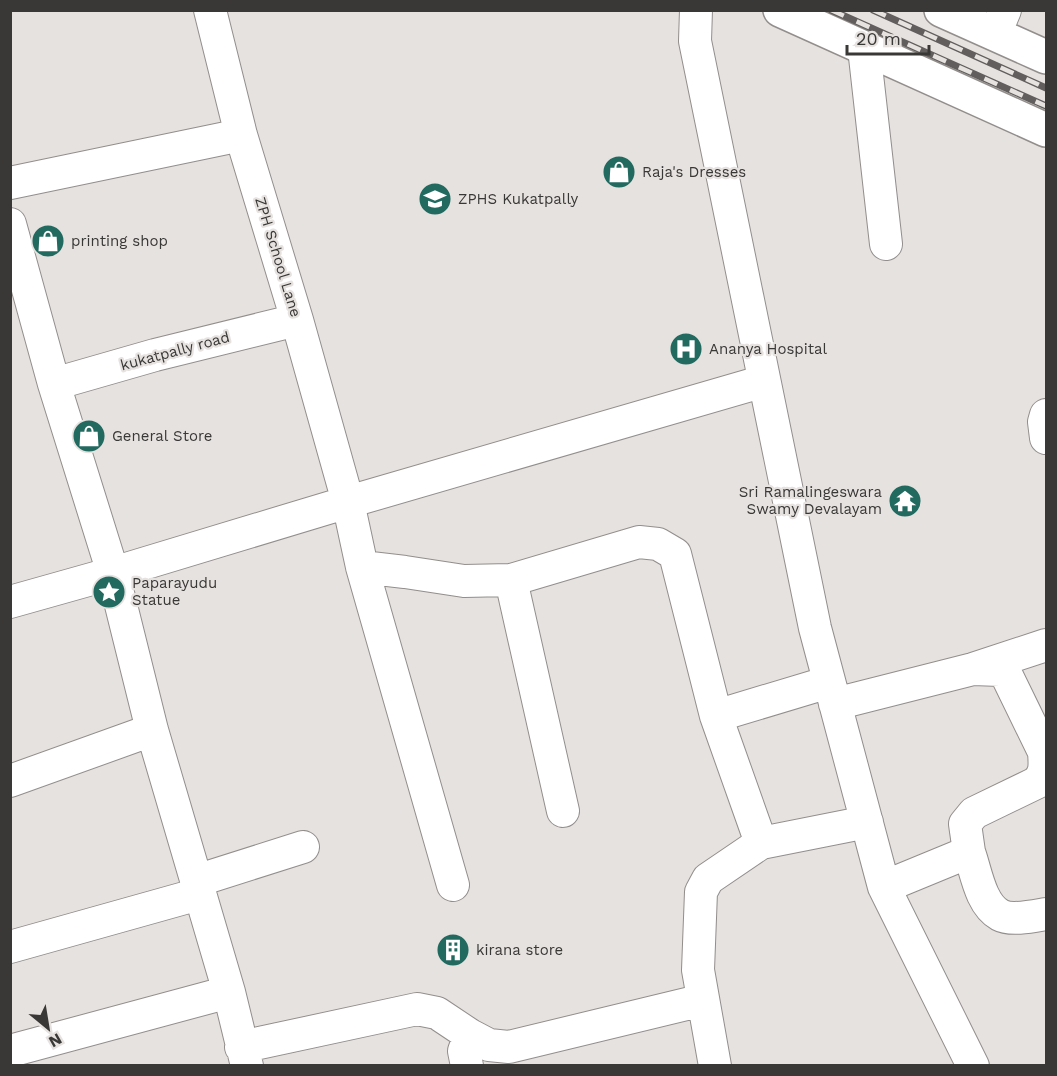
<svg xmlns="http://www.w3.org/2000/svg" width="1057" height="1076" viewBox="0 0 1057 1076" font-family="'Work Sans',sans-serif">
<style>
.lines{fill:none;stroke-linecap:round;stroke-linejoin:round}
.minor-casing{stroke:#928e8c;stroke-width:34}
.highway-casing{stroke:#928e8c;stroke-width:36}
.minor{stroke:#fff;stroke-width:32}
.highway{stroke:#fff;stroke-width:33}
.rail-casing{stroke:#615e5d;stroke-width:7}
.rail{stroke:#e6e2e0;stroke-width:4.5;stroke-dasharray:14;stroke-linecap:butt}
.labels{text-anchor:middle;stroke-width:4.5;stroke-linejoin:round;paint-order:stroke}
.poi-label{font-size:15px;fill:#3a3837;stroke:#e6e2e0;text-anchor:start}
.street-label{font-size:15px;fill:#3a3837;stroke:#e6e2e0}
</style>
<rect width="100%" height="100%" fill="#e6e2e0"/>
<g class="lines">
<defs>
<path id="minor" d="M210,10L241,135L297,320L348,502L362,567L453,885
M696,10L695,41L815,628L884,887L973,1066
M995,34L1005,10
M864,48L886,244
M10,183L241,135
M10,224L54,384L113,573L152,730L229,992L247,1066
M54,384L155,355L297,320
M1046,415L1044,422L1046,438
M362,567L405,572L464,581L511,580L563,811
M511,580L639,542L658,544L675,554L716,716L761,843
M10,602L113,573L348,502L764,381
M835,704L973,669L1046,645
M716,716L829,682
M10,781L152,730
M969,852L965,824L974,813L1036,783C1046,774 1045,765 1044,752L1006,674L1000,670L973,669
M196,881L303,847
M884,887L969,852C976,871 980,904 1000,915C1011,921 1034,916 1046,914
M10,947L199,894
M241,1047L417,1009L437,1013L470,1035L489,1045L509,1047L703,1000
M10,1051L229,992
M467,1066L464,1051L470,1035
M715,1066L698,970L701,892L708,879L761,843L867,822"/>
<path id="highway" d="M780,10L1046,130
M941,10L1046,57"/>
</defs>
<!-- minor casing -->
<use href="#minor" class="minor-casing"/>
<!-- highway casing -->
<use href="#highway" class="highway-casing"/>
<!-- minor -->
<use href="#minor" class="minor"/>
<!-- highway -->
<use href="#highway" class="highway"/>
<defs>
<path id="rail" d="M831,10L1046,106
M873,10L1046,88"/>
</defs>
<!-- rail casing -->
<use href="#rail" class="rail-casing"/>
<!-- rail -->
<use href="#rail" class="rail"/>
</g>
<!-- icons -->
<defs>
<symbol id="shop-disc" viewBox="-11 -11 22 22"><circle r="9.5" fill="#226a60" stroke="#e6e2e0"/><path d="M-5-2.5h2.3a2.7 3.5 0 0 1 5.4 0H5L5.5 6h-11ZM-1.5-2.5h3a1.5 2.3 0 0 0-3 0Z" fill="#fff"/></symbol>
<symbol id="school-disc" viewBox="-11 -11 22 22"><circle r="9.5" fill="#226a60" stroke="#e6e2e0"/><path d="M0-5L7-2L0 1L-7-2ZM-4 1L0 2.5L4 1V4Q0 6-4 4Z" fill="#fff"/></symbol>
<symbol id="hospital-disc" viewBox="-11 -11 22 22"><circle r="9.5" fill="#226a60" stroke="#e6e2e0"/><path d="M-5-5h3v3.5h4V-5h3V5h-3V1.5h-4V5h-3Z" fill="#fff"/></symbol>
<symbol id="temple-disc" viewBox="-11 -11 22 22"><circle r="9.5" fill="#226a60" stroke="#e6e2e0"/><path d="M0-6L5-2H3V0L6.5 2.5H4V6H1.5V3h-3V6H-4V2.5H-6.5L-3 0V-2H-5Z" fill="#fff"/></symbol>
<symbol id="sight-disc" viewBox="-11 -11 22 22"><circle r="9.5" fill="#226a60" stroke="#e6e2e0"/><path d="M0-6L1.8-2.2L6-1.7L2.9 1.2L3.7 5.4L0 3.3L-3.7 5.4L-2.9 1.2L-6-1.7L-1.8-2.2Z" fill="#fff"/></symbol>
<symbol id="building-disc" viewBox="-11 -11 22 22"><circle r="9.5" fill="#226a60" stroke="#e6e2e0"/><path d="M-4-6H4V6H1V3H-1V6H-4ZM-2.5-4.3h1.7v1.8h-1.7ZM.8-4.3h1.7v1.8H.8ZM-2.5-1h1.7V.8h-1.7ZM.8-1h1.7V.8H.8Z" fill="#fff"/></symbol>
</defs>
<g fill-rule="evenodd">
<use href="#shop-disc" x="600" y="153" width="38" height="38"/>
<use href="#school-disc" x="416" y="180" width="38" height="38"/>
<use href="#shop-disc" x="29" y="222" width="38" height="38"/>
<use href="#hospital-disc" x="667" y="330" width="38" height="38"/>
<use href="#shop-disc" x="70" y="417" width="38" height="38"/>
<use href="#temple-disc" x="886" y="482" width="38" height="38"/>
<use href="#sight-disc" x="90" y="573" width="38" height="38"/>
<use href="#building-disc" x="434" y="931" width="38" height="38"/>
</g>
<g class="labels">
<!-- poi labels -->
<g class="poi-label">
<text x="642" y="177">Raja's Dresses</text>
<text x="458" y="204">ZPHS Kukatpally</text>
<text x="71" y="246">printing shop</text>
<text x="709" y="354">Ananya Hospital</text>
<text x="112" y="441">General Store</text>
<text x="882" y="497" text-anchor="end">Sri Ramalingeswara<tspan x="882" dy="17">Swamy Devalayam</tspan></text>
<text x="132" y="588">Paparayudu<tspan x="132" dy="17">Statue</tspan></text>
<text x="476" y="955">kirana store</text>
</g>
<!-- street labels -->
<g class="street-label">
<text transform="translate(278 257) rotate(73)" y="5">ZPH School Lane</text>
<text transform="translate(175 351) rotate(-15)" y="5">kukatpally road</text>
</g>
</g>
<!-- border -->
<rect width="1057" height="1076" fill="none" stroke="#3a3837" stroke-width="24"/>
<!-- north arrow -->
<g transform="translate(48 1028) rotate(150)" stroke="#e6e2e0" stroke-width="4.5" paint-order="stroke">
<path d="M0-4.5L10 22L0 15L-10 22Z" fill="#3a3837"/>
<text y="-9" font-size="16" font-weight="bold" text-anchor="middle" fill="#3a3837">N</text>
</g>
<!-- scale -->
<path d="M847 45v9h82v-9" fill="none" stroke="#3a3837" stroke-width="3"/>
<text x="856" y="45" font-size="18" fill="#3a3837" stroke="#e6e2e0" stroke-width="4.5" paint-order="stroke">20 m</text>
</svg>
